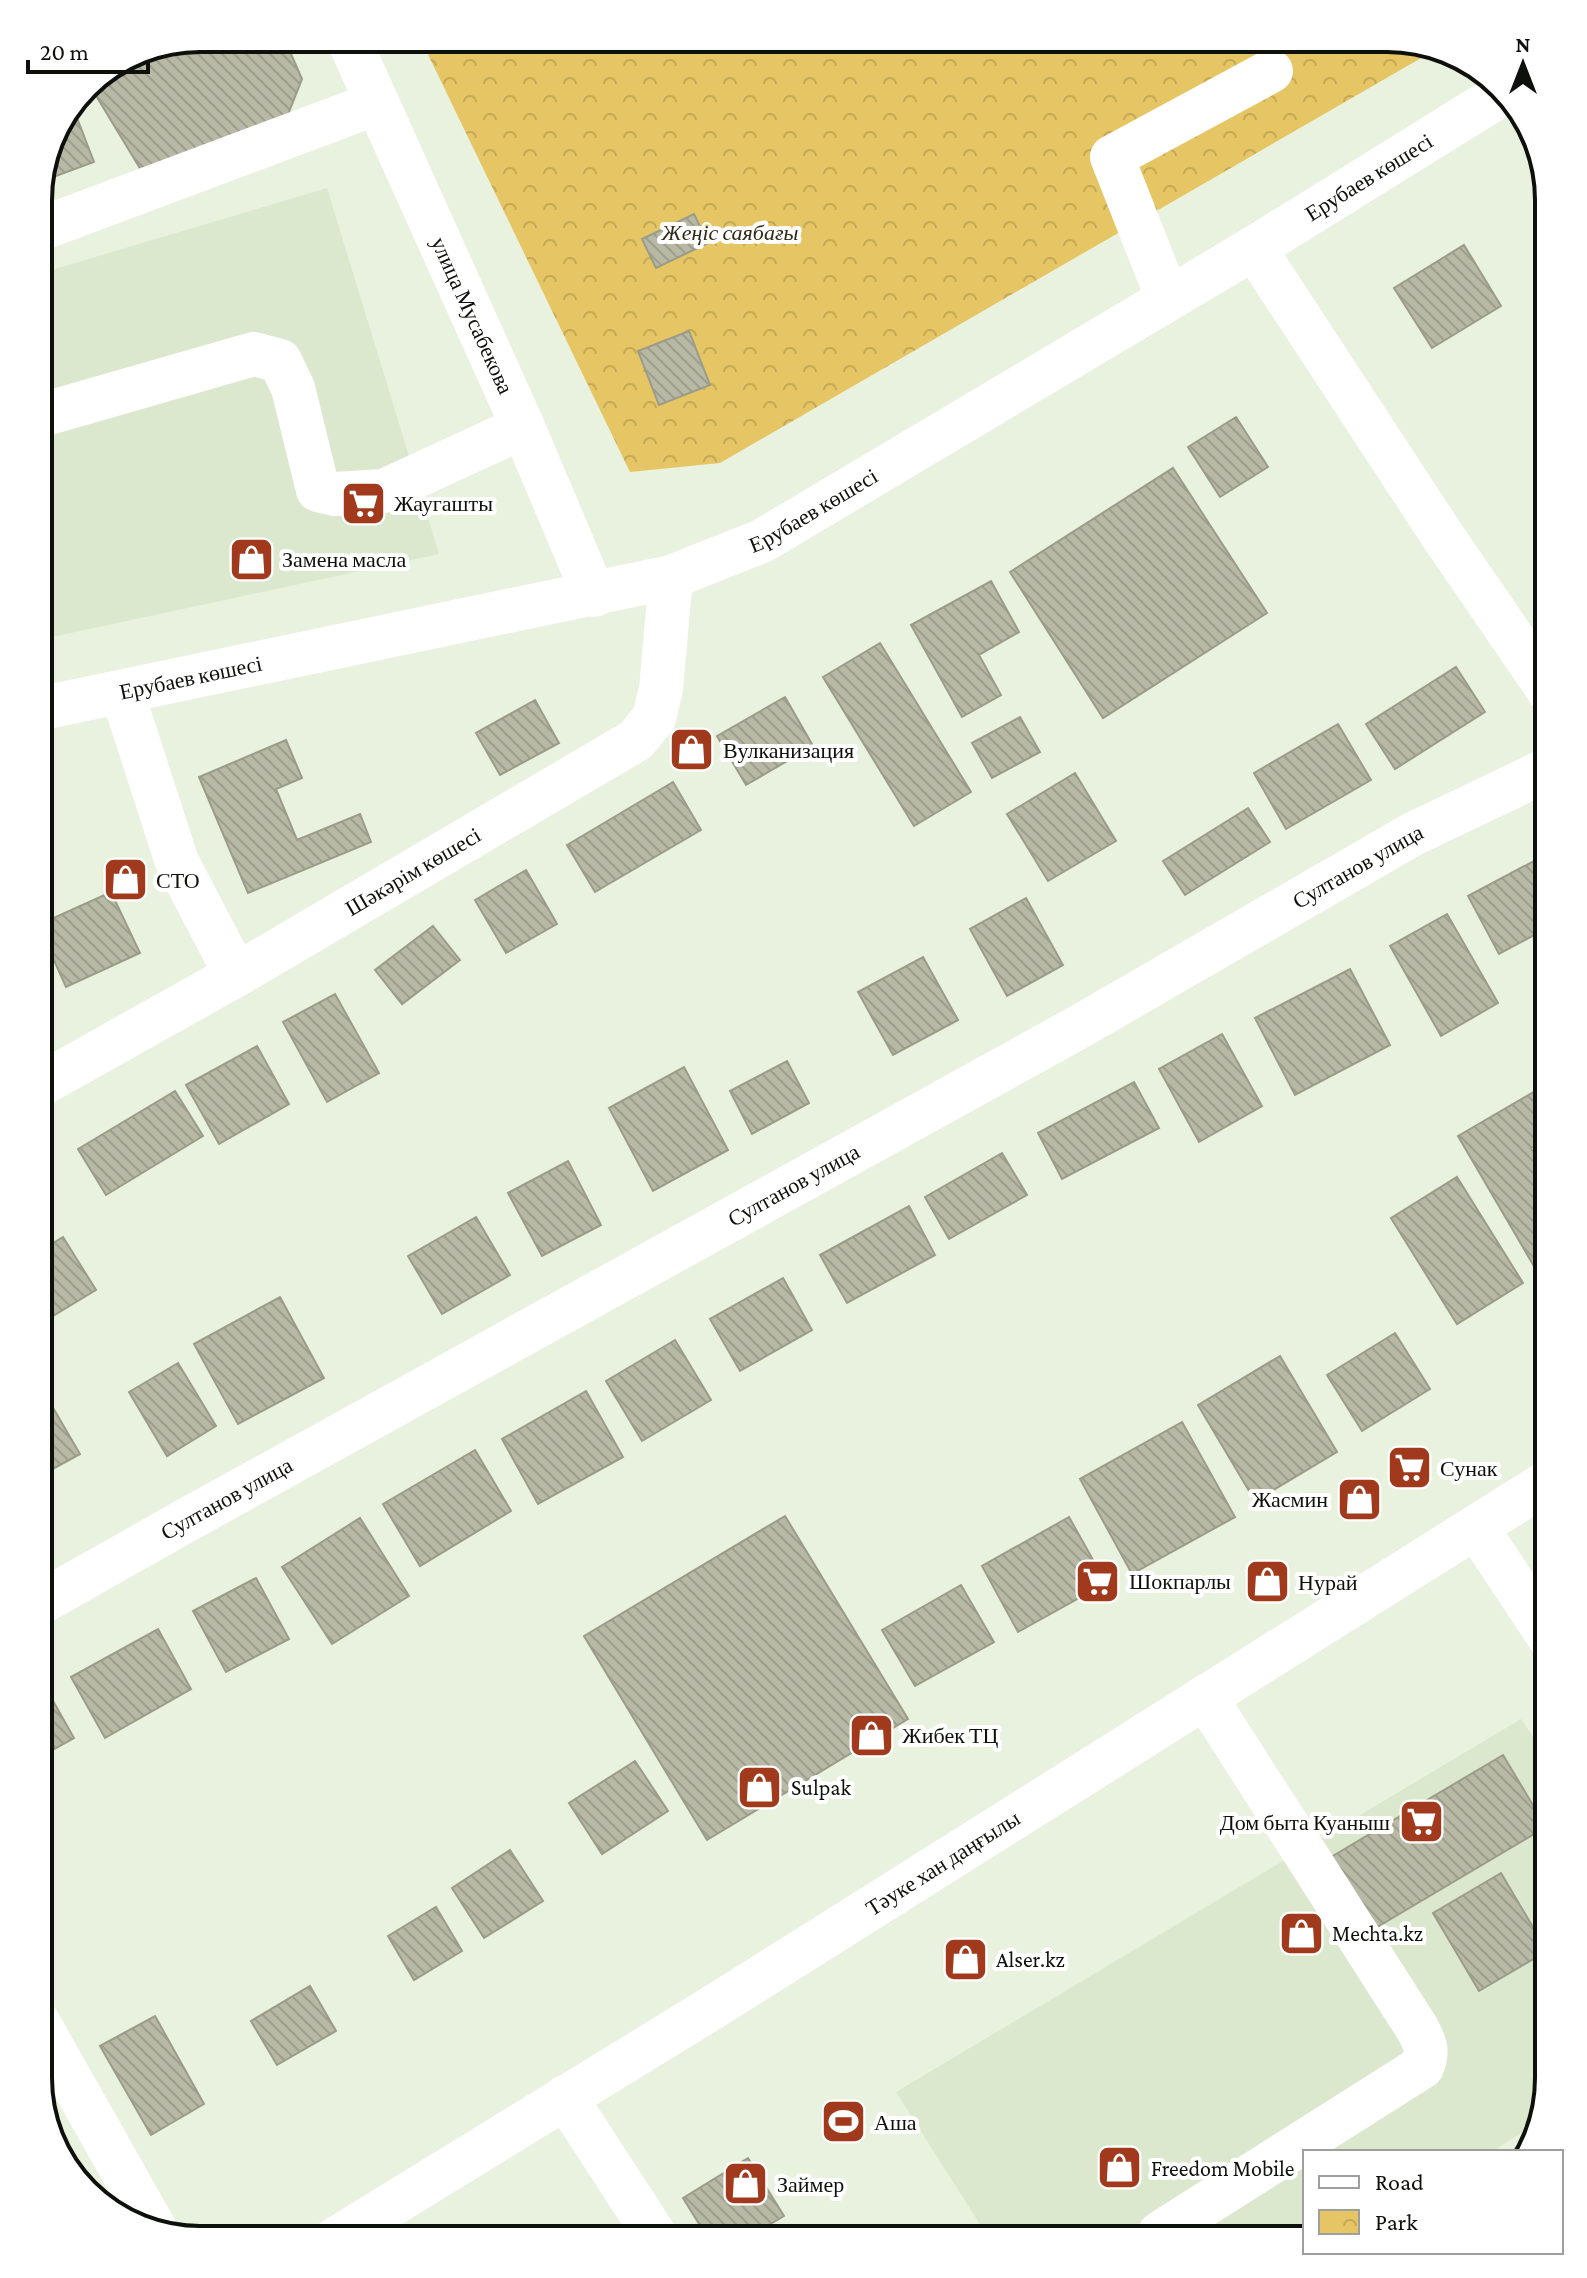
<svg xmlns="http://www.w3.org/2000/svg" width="1587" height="2278" viewBox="0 0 1587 2278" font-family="'Crimson Pro',serif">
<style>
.built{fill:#dce8cd}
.park{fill:url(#park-crowns)}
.building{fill:url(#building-back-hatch);stroke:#9b9c88;stroke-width:2}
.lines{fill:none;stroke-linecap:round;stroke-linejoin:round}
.minor{stroke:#fff;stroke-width:44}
.major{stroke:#fff;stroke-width:44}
.labels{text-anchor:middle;stroke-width:8;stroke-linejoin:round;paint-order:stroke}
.street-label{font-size:22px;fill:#0e110b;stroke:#fff}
.park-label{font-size:22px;font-style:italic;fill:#2f2917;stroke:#fff}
.poi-label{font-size:22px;fill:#0e110b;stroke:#fff;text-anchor:start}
.rim{fill:none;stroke:#0e110b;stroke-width:4}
</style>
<defs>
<pattern id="park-crowns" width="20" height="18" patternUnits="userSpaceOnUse" patternTransform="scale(2)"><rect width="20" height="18" fill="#e6c564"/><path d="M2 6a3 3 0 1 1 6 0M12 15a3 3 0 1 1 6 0" fill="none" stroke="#c4a855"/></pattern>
<pattern id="building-back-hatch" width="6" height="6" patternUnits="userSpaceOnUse" patternTransform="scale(2)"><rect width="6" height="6" fill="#b8b9a5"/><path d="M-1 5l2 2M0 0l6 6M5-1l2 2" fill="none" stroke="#9d9e8d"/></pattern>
</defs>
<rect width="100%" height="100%" fill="#e8f2de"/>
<!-- built -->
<path class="built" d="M327,188L439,554L38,640V274Z
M1521,1719L1549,1760V2078L1537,2123L1491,2152H1305V2240H990L896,2092Z"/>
<!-- park -->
<path class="park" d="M420,38H1397L1435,50L720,463L630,472Z"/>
<!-- building -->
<path class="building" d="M200,38H284L302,79L287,117L144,175L89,84L93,79L139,50Z
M72,105L94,162L40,182L55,128Z
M694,214L708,243L656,268L642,239Z
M1464,245L1501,306L1432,348L1394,288Z
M689,331L710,385L659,405L638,351Z
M1236,417L1268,467L1220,497L1188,447Z
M1173,468L1267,613L1103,718L1010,572Z
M991,581L1019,632L979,655L1001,695L962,717L911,625Z
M880,643L971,792L914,826L823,677Z
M1456,667L1485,712L1395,769L1366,724Z
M785,697L813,746L746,785L717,736Z
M535,700L559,743L500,775L476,733Z
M1020,717L1040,752L992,778L972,743Z
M1338,724L1371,780L1286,829L1254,773Z
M286,740L302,778L276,789L297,840L360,814L371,842L248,893L199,777Z
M1075,773L1116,841L1048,881L1007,814Z
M673,782L701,830L595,892L567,845Z
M1248,808L1270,842L1185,895L1163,861Z
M1549,853V927L1499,954L1468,896Z
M526,870L557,924L506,953L475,900Z
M111,892L140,953L66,987L38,925Z
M1026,898L1063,965L1007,996L970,929Z
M1447,914L1498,1003L1441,1036L1390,946Z
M433,926L460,960L402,1004L375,970Z
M923,957L958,1020L893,1055L858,992Z
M1350,969L1390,1045L1295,1095L1255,1018Z
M335,994L379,1073L327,1102L283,1022Z
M1222,1034L1262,1106L1199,1142L1159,1069Z
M257,1046L289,1104L219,1144L186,1085Z
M787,1061L809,1103L752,1134L730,1091Z
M684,1067L728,1150L653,1191L609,1108Z
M1134,1082L1159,1128L1062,1179L1038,1133Z
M1549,1083V1137L1531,1148L1549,1178V1292L1458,1136Z
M175,1091L203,1136L106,1195L78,1149Z
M1002,1153L1027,1195L949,1239L925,1197Z
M568,1161L601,1225L542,1256L508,1193Z
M1457,1177L1523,1283L1457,1324L1391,1218Z
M909,1206L935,1255L847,1303L820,1255Z
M476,1217L510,1275L442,1314L408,1256Z
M63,1237L96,1290L38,1325V1252Z
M783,1278L812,1330L740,1371L710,1319Z
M280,1297L324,1378L238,1424L194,1344Z
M1395,1333L1430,1389L1362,1431L1327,1375Z
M675,1340L711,1400L642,1441L606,1381Z
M1280,1356L1337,1452L1255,1501L1198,1405Z
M178,1363L216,1426L167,1456L129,1392Z
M38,1382L80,1454L38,1477Z
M586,1391L623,1457L538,1504L502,1439Z
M1182,1422L1235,1517L1132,1574L1080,1479Z
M475,1450L511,1511L420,1566L383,1504Z
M785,1516L908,1719L707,1840L584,1636Z
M1069,1517L1106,1583L1018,1632L982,1566Z
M360,1518L409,1596L332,1644L282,1567Z
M256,1578L289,1639L226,1672L193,1611Z
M961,1585L994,1642L915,1686L882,1630Z
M158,1629L191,1689L105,1738L71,1677Z
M48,1692L74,1738L38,1758V1698Z
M1503,1755L1546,1827L1374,1929L1331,1857Z
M635,1761L668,1811L602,1854L569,1803Z
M510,1850L543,1901L484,1938L452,1888Z
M1501,1873L1547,1951L1479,1991L1433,1913Z
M436,1907L462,1951L414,1980L388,1936Z
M310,1986L336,2031L277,2065L251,2021Z
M155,2016L204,2104L151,2135L100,2046Z
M64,2143L92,2187L89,2189L60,2159L57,2148Z
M748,2158L784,2216L744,2240H709L683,2198Z"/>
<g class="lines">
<!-- minor -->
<g class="minor">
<path id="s1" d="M348,38L523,427L594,595"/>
<path d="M38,230L377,103"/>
<path d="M1254,248L1442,535L1549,691"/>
<path d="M1168,299L1112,157L1271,71"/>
<path d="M38,416L254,354L280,361L293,388L318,490L335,494L384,491L523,427"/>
<path d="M122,692L177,862L236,975"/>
<path id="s2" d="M38,1086L236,975L636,740L654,718L661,689L671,577"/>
<path d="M1476,1527L1549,1637"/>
<path id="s3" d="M38,1604L185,1521L1077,1028L1413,834L1549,769"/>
<path d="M38,2022L155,2229"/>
<path d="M565,2097L658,2240"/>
<path d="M1160,2233L1422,2067C1429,2051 1425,2043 1417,2028L1205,1697"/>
<path id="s4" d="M334,2240L715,2006L1549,1481"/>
</g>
<!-- major -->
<path class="major" id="s5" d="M38,709L671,577L762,541L1254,248L1502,94"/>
</g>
<!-- icons -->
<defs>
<symbol id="supermarket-square" viewBox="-11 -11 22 22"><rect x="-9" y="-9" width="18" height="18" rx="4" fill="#a1391c" stroke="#fff"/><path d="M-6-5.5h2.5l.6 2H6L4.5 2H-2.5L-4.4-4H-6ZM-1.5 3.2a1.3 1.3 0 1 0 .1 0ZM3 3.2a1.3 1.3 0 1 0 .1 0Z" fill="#fff"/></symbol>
<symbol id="shop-square" viewBox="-11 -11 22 22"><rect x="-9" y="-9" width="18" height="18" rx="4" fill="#a1391c" stroke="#fff"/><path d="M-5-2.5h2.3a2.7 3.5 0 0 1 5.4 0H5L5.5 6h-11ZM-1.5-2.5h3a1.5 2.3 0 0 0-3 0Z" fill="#fff"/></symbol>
<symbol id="stadium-square" viewBox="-11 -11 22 22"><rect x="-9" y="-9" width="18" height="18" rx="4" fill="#a1391c" stroke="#fff"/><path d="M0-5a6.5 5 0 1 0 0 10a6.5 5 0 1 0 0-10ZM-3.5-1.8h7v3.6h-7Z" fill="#fff"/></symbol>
</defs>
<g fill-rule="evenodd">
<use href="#supermarket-square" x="338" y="478" width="51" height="51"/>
<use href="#shop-square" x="226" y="534" width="51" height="51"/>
<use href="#shop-square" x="666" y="724" width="51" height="51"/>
<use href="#shop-square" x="100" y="854" width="51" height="51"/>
<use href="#supermarket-square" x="1384" y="1442" width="51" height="51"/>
<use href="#shop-square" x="1334" y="1474" width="51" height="51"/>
<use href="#supermarket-square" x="1072" y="1556" width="51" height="51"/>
<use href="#shop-square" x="1242" y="1556" width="51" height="51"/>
<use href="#shop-square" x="846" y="1710" width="51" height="51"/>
<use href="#shop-square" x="734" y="1762" width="51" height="51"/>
<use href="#supermarket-square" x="1396" y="1796" width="51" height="51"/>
<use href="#shop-square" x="1276" y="1908" width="51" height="51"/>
<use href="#shop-square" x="940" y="1934" width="51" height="51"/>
<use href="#stadium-square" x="818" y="2096" width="51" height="51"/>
<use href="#shop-square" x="1094" y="2142" width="51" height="51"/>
<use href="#shop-square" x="720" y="2158" width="51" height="51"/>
</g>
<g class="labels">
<!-- street labels -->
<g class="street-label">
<text dy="8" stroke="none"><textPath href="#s5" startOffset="1452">Ерубаев көшесі</textPath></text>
<text dy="8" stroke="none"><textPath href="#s1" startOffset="304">улица Мусабекова</textPath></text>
<text dy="8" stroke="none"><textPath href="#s5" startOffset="804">Ерубаев көшесі</textPath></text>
<text dy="8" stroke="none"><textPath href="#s5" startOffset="156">Ерубаев көшесі</textPath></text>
<text dy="8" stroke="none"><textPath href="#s3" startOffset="1512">Султанов улица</textPath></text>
<text dy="8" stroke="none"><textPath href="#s2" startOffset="432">Шәкәрім көшесі</textPath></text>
<text dy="8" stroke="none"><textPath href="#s3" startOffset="864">Султанов улица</textPath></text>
<text dy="8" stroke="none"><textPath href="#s3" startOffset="216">Султанов улица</textPath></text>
<text dy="8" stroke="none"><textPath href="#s4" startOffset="716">Тәуке хан даңғылы</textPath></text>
</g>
<!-- park labels -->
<g class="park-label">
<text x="730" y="240">Жеңіс саябағы</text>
</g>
<!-- poi labels -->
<g class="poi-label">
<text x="394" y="511">Жаугашты</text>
<text x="282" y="567">Замена масла</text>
<text x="723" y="758">Вулканизация</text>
<text x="156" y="888">СТО</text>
<text x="1440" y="1476">Сунак</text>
<text x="1328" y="1507" text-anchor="end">Жасмин</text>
<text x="1129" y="1589">Шокпарлы</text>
<text x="1298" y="1590">Нурай</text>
<text x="902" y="1743">Жибек ТЦ</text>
<text x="791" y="1795">Sulpak</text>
<text x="1390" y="1830" text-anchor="end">Дом быта Куаныш</text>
<text x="1332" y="1941">Mechta.kz</text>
<text x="996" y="1967">Alser.kz</text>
<text x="874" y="2130">Аша</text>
<text x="1151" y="2176">Freedom Mobile</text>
<text x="777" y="2192">Займер</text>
</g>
</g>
<!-- crop -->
<path d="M0 0H1587V2278H0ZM200 52H1387A148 148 0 0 1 1535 200V2078A148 148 0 0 1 1387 2226H200A148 148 0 0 1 52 2078V200A148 148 0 0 1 200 52Z" fill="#fff" fill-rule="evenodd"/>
<path class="rim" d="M200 52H1387A148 148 0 0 1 1535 200V2078A148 148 0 0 1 1387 2226H200A148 148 0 0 1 52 2078V200A148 148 0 0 1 200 52Z"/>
<!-- legend -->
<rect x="1303" y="2150" width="260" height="104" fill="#ffffff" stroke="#9fa09d" stroke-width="2"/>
<rect x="1319" y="2176" width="40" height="12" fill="#ffffff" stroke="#9fa09d" stroke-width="2"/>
<text x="1375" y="2190" font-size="24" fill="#0e110b">Road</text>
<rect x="1319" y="2210" width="40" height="24" fill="url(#park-crowns)" stroke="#9fa09d" stroke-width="2"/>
<text x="1375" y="2230" font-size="24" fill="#0e110b">Park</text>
<!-- north arrow -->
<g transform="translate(1523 64)" stroke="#ffffff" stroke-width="6" paint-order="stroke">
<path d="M0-6L14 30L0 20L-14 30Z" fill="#0e110b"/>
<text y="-12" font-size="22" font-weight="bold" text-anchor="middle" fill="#0e110b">N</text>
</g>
<!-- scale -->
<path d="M28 60v12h120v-12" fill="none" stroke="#0e110b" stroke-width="4"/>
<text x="40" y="60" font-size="24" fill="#0e110b" stroke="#ffffff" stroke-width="6" paint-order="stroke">20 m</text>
</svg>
